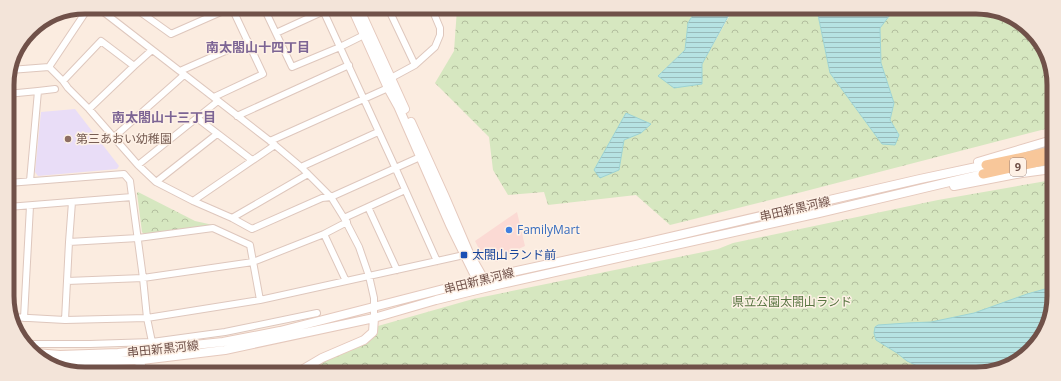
<svg xmlns="http://www.w3.org/2000/svg" width="1061" height="381" viewBox="0 0 1061 381" font-family="'Open Sans','Noto Sans JP',sans-serif">
<style>
.commercial{fill:#fbdad4}
.education{fill:#e9ddf7}
.forest{fill:url(#forest-crowns)}
.water{fill:url(#water-rules);stroke:#9dd4d4}
.lines{fill:none;stroke-linecap:round;stroke-linejoin:round}
.street-casing{stroke:#dec7bd;stroke-width:8}
.secondary-casing{stroke:#e5c9bd;stroke-width:10}
.primary-casing{stroke:#d7cecc;stroke-width:11}
.street{stroke:#fff;stroke-width:6}
.secondary{stroke:#fff;stroke-width:8}
.primary{stroke:#f8c79a;stroke-width:9}
.education-dot{fill:#8d6e63;stroke:#fef1e6;stroke-width:1.5}
.shop-dot{fill:#3f7fe0;stroke:#fef1e6;stroke-width:1.5}
.transit-dot{fill:#1a4fb4;stroke:#fef1e6;stroke-width:1.5}
.labels{text-anchor:middle;stroke-width:3;stroke-linejoin:round;paint-order:stroke}
.shield{fill:#fef1e6;stroke:#9b8178;stroke-width:1}
.shield-label{font-size:11px;font-weight:bold;fill:#705149}
.education-label{font-size:12px;fill:#785e54;stroke:#fef1e6;text-anchor:start}
.street-label{font-size:12px;fill:#705149;stroke:#fef1e6}
.shop-label{font-size:12px;fill:#366cbe;stroke:#fef1e6;text-anchor:start}
.transit-label{font-size:12px;fill:#164399;stroke:#fef1e6;text-anchor:start}
.park-label{font-size:12px;fill:#597642;stroke:#fef1e6}
.neighbourhood-label{font-size:13px;font-weight:bold;fill:#7c6494;stroke:#fef1e6}
.rim{fill:none;stroke:#705149;stroke-width:5}
</style>
<defs>
<pattern id="forest-crowns" width="20" height="18" patternUnits="userSpaceOnUse"><rect width="20" height="18" fill="#d6e7c0"/><path d="M2 6a3 3 0 1 1 6 0M12 15a3 3 0 1 1 6 0" fill="none" stroke="#b2be9e"/></pattern>
<pattern id="water-rules" width="6" height="5" patternUnits="userSpaceOnUse"><rect width="6" height="5" fill="#b6e3e3"/><path d="M0 2.5h6" fill="none" stroke="#98baba"/></pattern>
</defs>
<rect width="100%" height="100%" fill="#fbece0"/>
<!-- commercial -->
<path class="commercial" d="M517,212L525,246L505,255L497,262L482,255L475,241Z"/>
<!-- education -->
<path class="education" d="M75,109L119,166L117,169L38,176L35,172L41,112Z"/>
<!-- forest -->
<path class="forest" d="M457,9L696,10L688,23L685,50L658,76L702,84V64L731,13H753V10H817L830,73L882,144L899,135L890,120L894,103L881,63L880,28L893,11H1001L1035,34L1053,74V127L802,192L670,225L636,195L548,205L544,192L508,195L493,170L489,137L435,83L454,51Z
M1052,180L1050,321L1023,358L981,374L309,371L324,361L366,344L377,334L378,326L473,299L718,249L733,243L938,200Z
M138,192L195,221L213,225L144,234L142,232L137,193Z"/>
<!-- water -->
<path class="water" d="M696,10H753V13H730L702,64V84L674,88L658,76L685,50L688,23Z
M817,10L893,11L880,28L881,63L894,103L890,120L899,135L895,145L882,144L830,73Z
M626,113L651,124L641,133L624,140L619,170L600,178L594,170Z
M1045,289H1050V321L1023,358L981,374H934L907,361L897,353L876,340L874,333L875,327L878,325L907,323L931,322L974,313L1027,294Z"/>
<g class="lines">
<defs>
<path id="street" d="M97,7L270,141L301,167L331,197L344,218L359,247L369,276L374,298V318
M141,7L136,9L171,34L230,8
M264,8L292,67L340,47L364,35
M322,8L395,167L437,261
M388,8L415,65
M276,33L324,11
M49,67L89,7
M10,70L49,67L63,81L68,88L89,109L138,165L156,182L193,201L232,218L252,229L322,198L331,197L420,157
M180,71L248,41
M391,78L415,65L435,47L440,35V28L432,9
M63,81L101,41L134,66
M7,94L38,91L55,89
M214,97L263,74L232,8
M89,109L134,66L152,50
M237,116L349,65
M197,118L252,160
M113,138L184,75
M270,141L388,88
M138,165L218,101
M301,167L378,132
M30,181L38,91
M156,182L217,134
M8,183L124,174L130,181L143,278L147,318L152,342
M193,201L275,145
M8,207L132,197
M368,207L397,270
M232,218L308,174
M344,218L405,190
M324,234L347,222
M67,281L143,278L253,262L324,234L346,281
M260,300L464,255
M11,317L65,320L147,318L260,300L250,245L213,228L138,238L69,242
M24,318L30,206
M65,320L69,242L72,202
M25,344H90L152,342L225,332L317,313
M99,370L135,368L142,365"/>
<path id="secondary" d="M352,8L388,88L398,106L450,225L479,284
M359,8L405,109
M411,122L445,197L469,253L486,283
M978,162L1052,140
M954,186L1022,173L1052,169
M35,353L60,355L118,353L223,342L280,331L494,276L636,245L920,179L986,165
M48,362L58,363L142,360L225,350L374,318L436,300L497,285L819,213L983,174
M300,371L322,358L364,340L373,332L374,318"/>
<path id="primary" d="M986,165L1052,151
M983,174L1052,159"/>
</defs>
<!-- street casing -->
<use href="#street" class="street-casing"/>
<!-- secondary casing -->
<use href="#secondary" class="secondary-casing"/>
<!-- primary casing -->
<use href="#primary" class="primary-casing"/>
<!-- street -->
<use href="#street" class="street"/>
<!-- secondary -->
<use href="#secondary" class="secondary"/>
<!-- primary -->
<use href="#primary" class="primary"/>
</g>
<!-- markers -->
<circle class="education-dot" cx="68" cy="139" r="4"/>
<circle class="shop-dot" cx="509" cy="230" r="4"/>
<rect class="transit-dot" x="460" y="251" width="8" height="8" rx="2"/>
<g class="labels">
<!-- shield labels -->
<rect class="shield" x="1010" y="158" width="16" height="18" rx="3"/>
<g class="shield-label">
<text x="1018" y="171">9</text>
</g>
<!-- education labels -->
<g class="education-label">
<text x="76" y="143">第三あおい幼稚園</text>
</g>
<!-- street labels -->
<g class="street-label">
<text transform="translate(795 209) rotate(-13)" y="4">串田新黒河線</text>
<text transform="translate(479 281) rotate(-14)" y="4">串田新黒河線</text>
<text transform="translate(163 349) rotate(-6)" y="4">串田新黒河線</text>
</g>
<!-- shop labels -->
<g class="shop-label">
<text x="517" y="234">FamilyMart</text>
</g>
<!-- transit labels -->
<g class="transit-label">
<text x="472" y="259">太閤山ランド前</text>
</g>
<!-- park labels -->
<g class="park-label">
<text x="792" y="306">県立公園太閤山ランド</text>
</g>
<!-- neighbourhood labels -->
<g class="neighbourhood-label">
<text x="258" y="52">南太閤山十四丁目</text>
<text x="164" y="122">南太閤山十三丁目</text>
</g>
</g>
<!-- crop -->
<path d="M0 0H1061V381H0ZM85 14H976A71 71 0 0 1 1047 85V296A71 71 0 0 1 976 367H85A71 71 0 0 1 14 296V85A71 71 0 0 1 85 14Z" fill="#f3e4d9" fill-rule="evenodd"/>
<path class="rim" d="M85 14H976A71 71 0 0 1 1047 85V296A71 71 0 0 1 976 367H85A71 71 0 0 1 14 296V85A71 71 0 0 1 85 14Z"/>
</svg>
